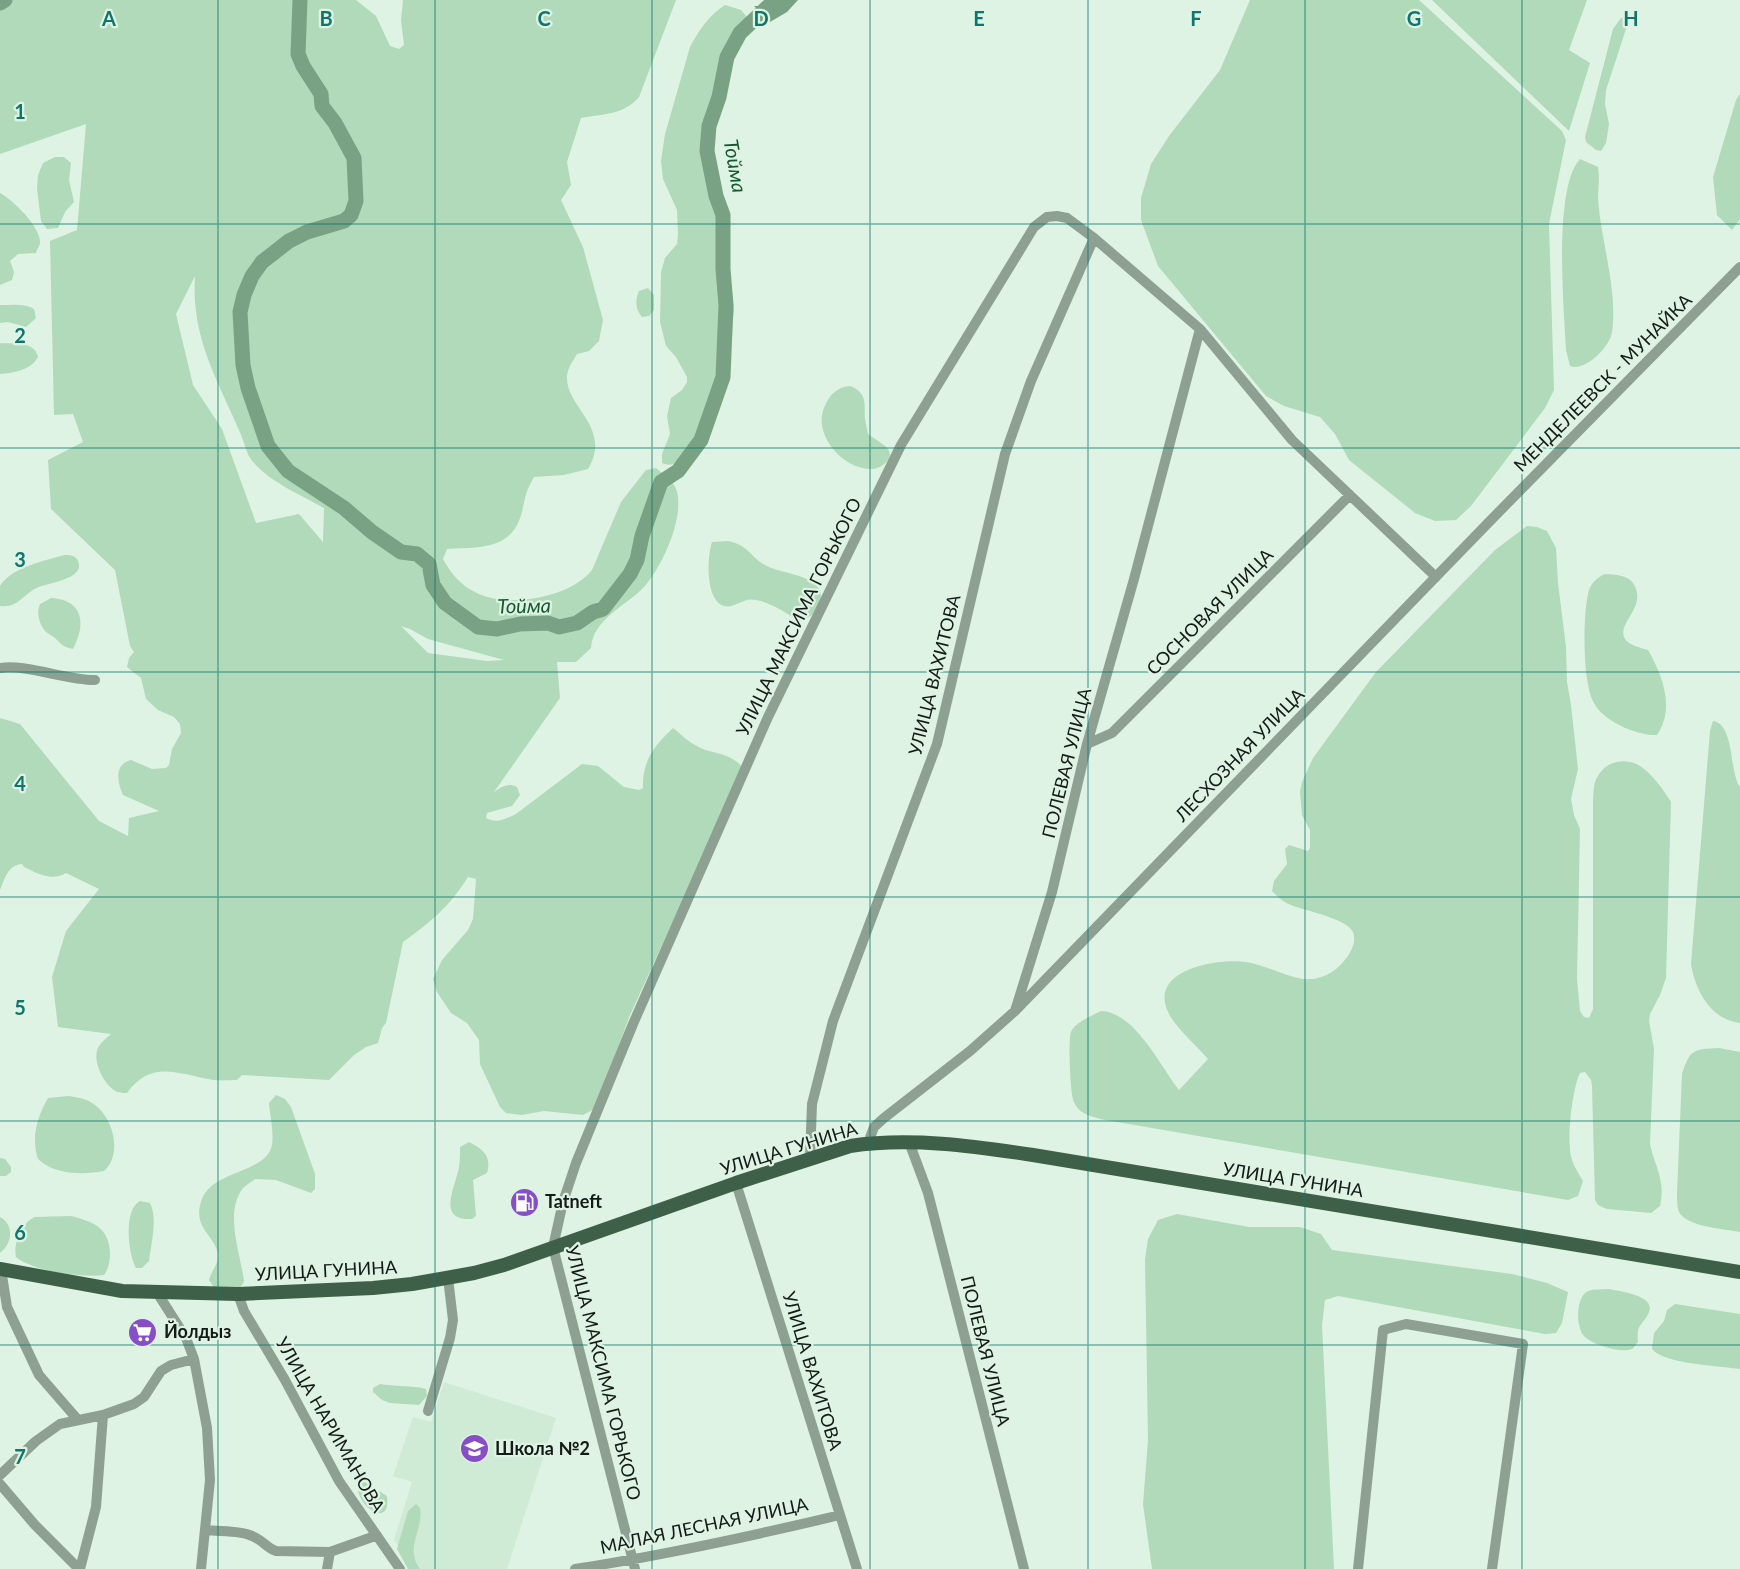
<svg xmlns="http://www.w3.org/2000/svg" width="1740" height="1569" viewBox="0 0 1740 1569" font-family="Lato,sans-serif">
<style>
.built{fill:#cfead5}
.green{fill:#b1daba;fill-rule:evenodd}
.water{fill:#78a283}
.lines{fill:none;stroke-linecap:round;stroke-linejoin:round}
.river{stroke:#78a283;stroke-width:15}
.minor{stroke:#8da091;stroke-width:10}
.major{stroke:#3f6048;stroke-width:14}
.grid{fill:none;stroke:#0f766e;stroke-width:1.5;stroke-opacity:0.55}
.labels{text-anchor:middle;stroke-width:4.5;stroke-linejoin:round;paint-order:stroke}
.street-label{font-size:18px;fill:#141b16;stroke:#def3e3}
.poi-label{font-size:18px;font-weight:bold;fill:#141b16;stroke:#def3e3;text-anchor:start}
.water-label{font-size:20px;font-style:italic;fill:#165930;stroke:#def3e3}
.grid-label{font-size:20px;text-anchor:middle;font-weight:bold;fill:#0f766e;stroke:#def3e3;stroke-width:4.5;stroke-linejoin:round;paint-order:stroke}
</style>
<rect width="100%" height="100%" fill="#def3e3"/>
<!-- built -->
<path class="built" d="M444,1382L556,1418L507,1569H415L394,1540L412,1482L393,1476L413,1417L431,1422Z"/>
<!-- green -->
<path class="green" d="M0,0H356L376,16L390,46L399,49L404,45L401,20L403,0H676L639,97C624,115 603,114 581,118L567,162L571,185L561,200L583,247L603,320L599,341L589,351L577,354C573,361 568,367 567,376C565,407 613,427 588,469L564,475L534,477C525,493 526,495 522,512C512,551 479,547 447,549L443,559C451,574 462,587 479,594C510,608 571,597 592,570L621,502L646,470L656,468C664,475 675,482 677,492C684,519 662,567 644,587C626,606 593,619 591,648L576,662H557L560,698L494,792C501,788 507,782 517,787L520,795L512,806L487,813L486,818C497,824 505,819 516,814L582,764L598,766L624,787L639,790L643,788C642,761 654,746 673,728C680,733 687,741 695,745C711,755 729,751 742,767L739,777L630,1015L596,1108L583,1115L544,1111L522,1115L506,1113L500,1107L480,1064L479,1040L467,1023L451,1013L437,992L433,979L442,960L468,930L473,919L476,879L468,877C449,907 432,921 403,942L386,1023L382,1028L378,1043L366,1047L354,1055L329,1080L242,1075L237,1080C230,1080 221,1081 213,1080C179,1074 151,1059 127,1093C123,1093 117,1093 114,1090C103,1083 92,1060 98,1048C101,1042 107,1038 111,1034L58,1027L52,977L66,931L99,889L66,873C51,882 37,873 24,867L22,864C8,865 5,878 0,890V718L20,724L99,821L128,836L129,818L159,811L123,795C117,782 114,764 131,760L152,769L166,768L169,765L172,749L181,733L180,724L174,717L158,710L146,699L141,678L127,667L129,658L134,652L130,646L115,570L51,509L48,460L83,442L73,414L54,415L50,241L77,230L86,124L0,154ZM195,276C191,336 216,377 239,430C244,440 246,455 254,463C272,483 301,495 324,508L323,542L299,514L256,523L222,429L193,385L176,314ZM401,626L410,629L428,639L504,660L487,661L428,653Z
M1250,0H1419L1562,131L1566,140L1549,224L1554,390L1545,408L1471,506L1456,520L1435,521L1415,513L1349,460L1335,434L1320,417L1284,406L1266,396L1158,266L1141,220V198L1151,164L1169,136L1220,70Z
M1432,0H1587L1569,50L1590,63L1569,131Z
M725,5L741,10L747,17V21L724,57L717,122L711,139L715,184L730,236L729,266L734,310L730,355L726,378L714,415L679,460C674,465 668,466 662,463V454L670,434L667,416L671,398L682,390L687,382V377L676,357L666,346L660,322L661,272L665,258L677,244L678,235L677,210L663,179L661,161L665,134L690,47C699,30 709,15 725,5Z
M1621,18H1625L1627,26L1606,90L1605,104L1609,124L1606,143L1601,151L1596,150L1586,142L1585,137L1613,29Z
M1740,94V219L1732,230L1717,215L1713,177L1736,100Z
M55,157H64L71,163L69,180L74,202L65,212L58,228L47,229L41,221L37,189L38,175L43,163Z
M1580,159L1598,167C1600,178 1598,188 1598,199C1601,241 1618,291 1612,332C1610,347 1585,372 1570,366L1566,350C1564,309 1553,188 1580,159Z
M0,193C13,200 41,227 40,243C40,245 36,251 36,253L18,254L10,261L14,272L12,280L0,285Z
M648,288L654,295V310L649,316L642,317C635,309 635,300 639,291Z
M0,305C12,305 24,303 34,309L36,318L26,327L8,322L0,323Z
M0,343C13,344 35,341 38,357C31,370 14,373 0,374Z
M850,386C868,393 864,404 865,419C866,424 867,430 868,434C874,439 883,443 887,448C896,457 881,469 872,469C843,470 813,435 824,408C829,395 837,387 850,386Z
M1527,526L1537,527L1547,531L1556,548L1558,583L1566,647L1567,682L1571,705L1578,769L1571,799L1574,815L1580,829L1577,979L1580,1011L1584,1017L1589,1018L1593,1009V799C1594,791 1593,782 1598,776C1606,761 1626,757 1640,766C1653,775 1663,789 1671,802L1666,978L1660,995L1650,1014L1649,1021L1654,1049L1650,1144C1655,1168 1666,1180 1660,1206L1651,1213L1607,1209L1598,1205L1595,1200L1592,1086L1591,1080L1585,1072L1580,1073C1572,1089 1566,1143 1572,1160C1574,1167 1579,1174 1583,1181L1578,1196L1568,1200L1100,1119C1090,1116 1078,1113 1074,1102C1070,1095 1068,1039 1071,1032C1075,1022 1092,1016 1101,1011C1135,1012 1160,1066 1179,1090L1208,1059C1197,1046 1177,1029 1169,1014C1146,970 1217,958 1246,962C1265,965 1287,977 1303,979C1323,981 1339,970 1349,954C1353,948 1356,940 1353,932C1346,918 1305,911 1291,905C1283,902 1278,897 1272,891L1274,881L1287,864L1285,849L1289,845L1308,851L1310,848V830L1302,815L1300,792L1302,782L1313,758L1376,672L1495,550Z
M728,541C751,546 750,558 767,566C783,575 831,575 819,605C814,616 808,619 797,620C785,612 762,597 747,600C740,602 731,608 724,606C705,600 707,557 712,542Z
M64,555C69,555 74,555 77,559C89,581 44,582 33,590C21,598 16,608 0,606V586C12,567 44,561 64,555Z
M1605,574C1618,575 1632,575 1636,589C1643,609 1619,622 1624,637C1627,645 1641,648 1648,650C1663,676 1675,708 1657,735C1637,736 1603,721 1594,703C1582,682 1583,617 1588,594C1590,584 1596,578 1605,574Z
M51,598C84,600 86,624 73,649C64,647 63,646 57,640C54,636 49,635 45,631C39,623 36,614 40,604Z
M1713,721C1735,724 1729,773 1740,787V1023C1711,1020 1695,990 1691,964L1710,731Z
M1719,1048L1740,1052V1232C1725,1229 1687,1227 1679,1212C1677,1207 1677,1199 1677,1193L1682,1074C1690,1049 1694,1049 1719,1048Z
M276,1095L285,1099L291,1107L315,1174V1189L311,1193L276,1180L255,1179C250,1183 244,1186 241,1191C225,1215 241,1256 244,1281C240,1293 225,1289 215,1289L209,1280C211,1271 219,1264 218,1254C215,1235 191,1227 202,1199C213,1170 267,1173 272,1145C274,1132 270,1116 269,1103Z
M68,1096C77,1097 88,1099 95,1105C113,1118 123,1154 104,1171C82,1175 55,1175 38,1159C31,1138 37,1117 48,1098Z
M469,1142C483,1149 492,1156 487,1173L473,1180L476,1216L472,1219C435,1221 456,1186 459,1167C460,1160 460,1153 460,1147Z
M0,1158L5,1159L11,1167V1172L6,1176H0Z
M140,1201L150,1203C158,1219 151,1244 149,1261L142,1268H136C128,1254 123,1210 140,1201Z
M1177,1214L1249,1227H1300L1321,1234L1332,1250L1512,1274L1547,1283L1568,1292L1562,1323L1556,1333L1545,1334L1338,1296L1325,1300L1322,1325L1334,1569H1152L1143,1504L1148,1440L1145,1259L1148,1239L1158,1220Z
M71,1216C94,1222 108,1227 110,1252C110,1261 109,1268 104,1275C82,1278 32,1271 16,1257C13,1243 22,1222 35,1217Z
M0,1217C15,1225 12,1244 0,1253Z
M1608,1289C1618,1291 1656,1295 1649,1312C1643,1326 1636,1323 1638,1342C1636,1344 1634,1348 1632,1349C1621,1354 1591,1344 1584,1336C1576,1327 1576,1301 1585,1293C1590,1288 1602,1290 1608,1289Z
M1675,1304L1740,1314V1369C1720,1366 1664,1364 1652,1349L1654,1333L1664,1321L1667,1310Z
M380,1384C390,1386 419,1386 426,1389L427,1396L419,1405L390,1403L382,1400L373,1392V1388Z
M361,1480L387,1496C392,1535 346,1498 361,1480Z
M416,1504L420,1508C424,1529 404,1548 420,1569H408L397,1549L408,1511Z"/>
<!-- water -->
<path class="water" d="M769,0H798L787,12L770,22L754,6H760Z"/>
<g class="lines">
<!-- river -->
<path class="river" d="M300,0L298,54L303,66L321,94L322,106L335,123L354,158L356,201L351,215L344,221L307,232L289,241L262,262L252,276L244,295L240,312L243,365L248,388L268,446L288,471L344,508L372,532L401,552L417,554L429,564L433,585L445,603L478,627L497,629L520,624L548,623L559,627L577,623L593,612L603,609L630,574L637,560L642,536L661,482L678,471L701,440L723,377L726,305L723,269V215L716,196L707,151L709,126L719,97L727,57L740,33L775,0
M0,3L5,0"/>
<!-- minor -->
<path class="minor" d="M0,668C28,664 64,680 95,680
M1087,744L1112,733L1350,495
M1015,1011L1489,522L1740,267
M909,1142L928,1193L1024,1569
M868,1143L874,1127L884,1118L970,1051L1015,1011L1052,892L1087,744L1134,579L1200,329
M810,1158L812,1104L833,1021L937,744L1005,454L1031,381L1094,238
M736,1183L857,1569
M1,1269L7,1307L39,1375L78,1420
M158,1294L186,1338L194,1359L207,1428L210,1480L201,1569
M238,1294L244,1311L285,1380L339,1481L400,1569
M428,1411L450,1338L453,1320L448,1278
M0,1475L36,1441L60,1424L103,1415L134,1404L144,1397L161,1371L171,1365L194,1359
M0,1484L35,1525L79,1569
M206,1530C221,1532 243,1530 256,1538C264,1542 267,1548 276,1551L330,1552L375,1536
M80,1569L96,1507L103,1415
M327,1569L330,1552
M575,1569C664,1555 752,1536 840,1515
M635,1569L553,1247L563,1202L576,1163L633,1024L768,717L901,445L1034,227L1047,217L1057,216L1067,218L1094,238L1200,329L1292,440L1436,577
M1358,1569L1383,1330L1406,1324L1523,1344L1492,1569"/>
<!-- major -->
<path class="major" d="M0,1269L122,1291L238,1294L373,1288L412,1284L474,1273L504,1265L736,1183L850,1146C910,1137 973,1146 1033,1155L1740,1272"/>
</g>
<!-- grid -->
<path class="grid" d="M218,0V1569M435,0V1569M652,0V1569M870,0V1569M1088,0V1569M1305,0V1569M1522,0V1569M0,224H1740M0,448H1740M0,672H1740M0,897H1740M0,1121H1740M0,1345H1740"/>
<!-- icons -->
<defs>
<symbol id="fuel-disc" viewBox="-11 -11 22 22"><circle r="9.5" fill="#864fc6" stroke="#def3e3"/><path d="M-5.5-6h7V0h2V4h1.3V-2.5L3-4.5l.8-.8L6-3V5H2.5V1h-1V6h-7ZM-4.2-4.7v3.2H.2V-4.7Z" fill="#fff"/></symbol>
<symbol id="supermarket-disc" viewBox="-11 -11 22 22"><circle r="9.5" fill="#864fc6" stroke="#def3e3"/><path d="M-6-5.5h2.5l.6 2H6L4.5 2H-2.5L-4.4-4H-6ZM-1.5 3.2a1.3 1.3 0 1 0 .1 0ZM3 3.2a1.3 1.3 0 1 0 .1 0Z" fill="#fff"/></symbol>
<symbol id="school-disc" viewBox="-11 -11 22 22"><circle r="9.5" fill="#864fc6" stroke="#def3e3"/><path d="M0-5L7-2L0 1L-7-2ZM-4 1L0 2.5L4 1V4Q0 6-4 4Z" fill="#fff"/></symbol>
</defs>
<g fill-rule="evenodd">
<use href="#fuel-disc" x="508" y="1186" width="33" height="33"/>
<use href="#supermarket-disc" x="126" y="1316" width="33" height="33"/>
<use href="#school-disc" x="458" y="1432" width="33" height="33"/>
</g>
<g class="labels">
<!-- street labels -->
<g class="street-label">
<text transform="translate(1603 383) rotate(-45)" y="6">МЕНДЕЛЕЕВСК - МУНАЙКА</text>
<text transform="translate(1210 612) rotate(-45)" y="6">СОСНОВАЯ УЛИЦА</text>
<text transform="translate(799 617) rotate(-64)" y="6">УЛИЦА МАКСИМА ГОРЬКОГО</text>
<text transform="translate(935 675) rotate(-76)" y="6">УЛИЦА ВАХИТОВА</text>
<text transform="translate(1240 755) rotate(-46)" y="6">ЛЕСХОЗНАЯ УЛИЦА</text>
<text transform="translate(1067 763) rotate(-76)" y="6">ПОЛЕВАЯ УЛИЦА</text>
<text transform="translate(789 1149) rotate(-17)" y="6">УЛИЦА ГУНИНА</text>
<text transform="translate(1293 1180) rotate(9)" y="6">УЛИЦА ГУНИНА</text>
<text transform="translate(326 1271) rotate(-3)" y="6">УЛИЦА ГУНИНА</text>
<text transform="translate(985 1351) rotate(76)" y="6">ПОЛЕВАЯ УЛИЦА</text>
<text transform="translate(812 1371) rotate(73)" y="6">УЛИЦА ВАХИТОВА</text>
<text transform="translate(603 1373) rotate(76)" y="6">УЛИЦА МАКСИМА ГОРЬКОГО</text>
<text transform="translate(330 1425) rotate(60)" y="6">УЛИЦА НАРИМАНОВА</text>
<text transform="translate(704 1526) rotate(-12)" y="6">МАЛАЯ ЛЕСНАЯ УЛИЦА</text>
</g>
<!-- poi labels -->
<g class="poi-label">
<text x="545" y="1208">Tatneft</text>
<text x="164" y="1338">Йолдыз</text>
<text x="495" y="1455">Школа №2</text>
</g>
<!-- water labels -->
<g class="water-label">
<text transform="translate(735 166) rotate(80)" y="7">Тойма</text>
<text transform="translate(524 606) rotate(-1)" y="7">Тойма</text>
</g>
</g>
<g class="grid-label">
<text x="109" y="26">A</text>
<text x="326" y="26">B</text>
<text x="544" y="26">C</text>
<text x="761" y="26">D</text>
<text x="979" y="26">E</text>
<text x="1196" y="26">F</text>
<text x="1414" y="26">G</text>
<text x="1631" y="26">H</text>
<text x="20" y="119">1</text>
<text x="20" y="343">2</text>
<text x="20" y="567">3</text>
<text x="20" y="791">4</text>
<text x="20" y="1015">5</text>
<text x="20" y="1240">6</text>
<text x="20" y="1464">7</text>
</g>
</svg>
